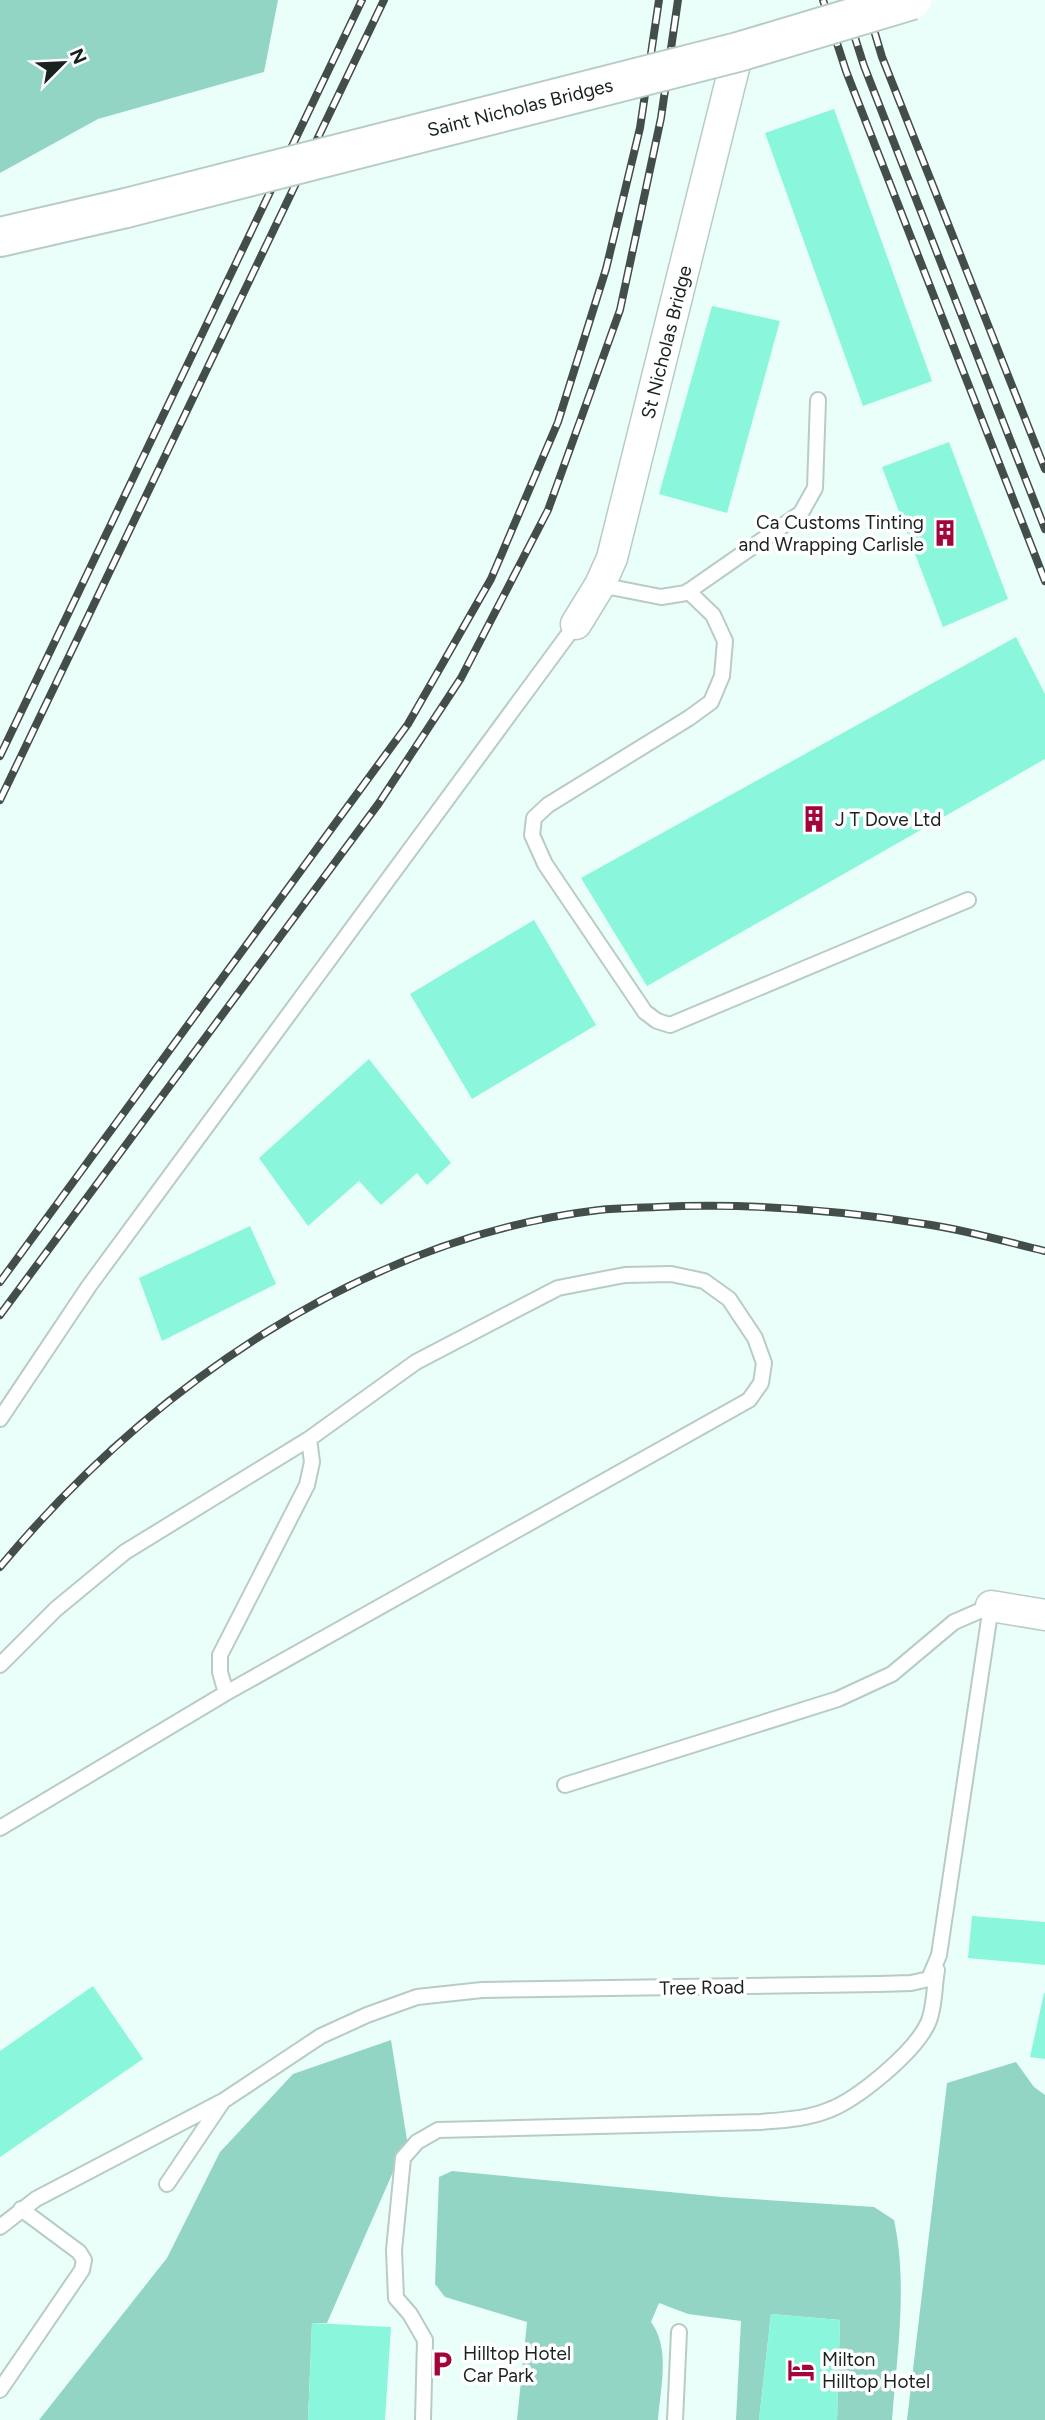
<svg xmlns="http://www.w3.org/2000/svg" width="1045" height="2420" viewBox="0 0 1045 2420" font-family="Figtree,sans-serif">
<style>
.green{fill:#93d5c4}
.building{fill:#8af6db}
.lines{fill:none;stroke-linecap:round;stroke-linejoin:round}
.lane-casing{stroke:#b8ccc6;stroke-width:18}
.street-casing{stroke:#b8ccc6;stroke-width:33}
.secondary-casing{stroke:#b8ccc6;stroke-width:42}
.lane{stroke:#fff;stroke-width:14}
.street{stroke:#fff;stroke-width:30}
.secondary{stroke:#fff;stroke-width:38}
.rail-casing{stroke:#434e4a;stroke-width:8}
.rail{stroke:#fff;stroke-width:5;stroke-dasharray:16;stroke-linecap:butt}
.secondary-bridge-casing{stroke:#b8ccc6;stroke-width:42;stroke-linecap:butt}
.secondary-bridge{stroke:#fff;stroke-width:38}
.labels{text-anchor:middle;stroke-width:7;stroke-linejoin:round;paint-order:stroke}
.street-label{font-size:19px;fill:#1a221f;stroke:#fff}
.poi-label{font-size:19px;fill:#1a221f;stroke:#fff;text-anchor:start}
</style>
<rect width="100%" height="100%" fill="#eafff9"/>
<!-- green -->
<path class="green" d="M0,0H278L264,72L98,119L0,173Z
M391,2040L407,2140L327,2323H312L308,2420H39L167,2258L220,2152L293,2074Z
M1016,2062L1034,2087L1045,2095V2420H907L947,2083Z
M452,2171L722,2197L874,2207L894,2220C908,2284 897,2355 892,2420H837L840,2320L771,2314L759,2420H736L741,2321L688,2314L659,2303L651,2322C671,2349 660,2389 658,2420H517L527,2322L445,2297L435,2284L439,2177Z"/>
<!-- building -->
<path class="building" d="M834,109L932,381L863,406L765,133Z
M712,306L780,321L727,513L659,494Z
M949,442L1008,599L943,627L882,467Z
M1016,637L1045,694V759L647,986L581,878Z
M534,920L596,1025L472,1099L410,994Z
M369,1059L451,1163L427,1185L417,1173L381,1205L359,1181L308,1226L259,1158Z
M250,1226L276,1284L162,1341L139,1278Z
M972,1916L1045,1922V1965L968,1958Z
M93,1986L143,2059L0,2157V2051Z
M1044,1993H1045V2059L1030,2057Z
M771,2314L840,2320L837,2420H759Z
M312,2323L391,2327L385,2420H308Z"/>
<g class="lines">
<defs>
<path id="lane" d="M600,585L661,597L686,593L801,513L815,488L818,400
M688,591L713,615L725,641L722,676L711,702L689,718L548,805L534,818L532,835L545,864L645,1012L657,1021L670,1025L968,900
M0,1419L89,1286L576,624
M0,1665L56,1609L125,1552L309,1439
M565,1785L838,1699L892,1674L954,1622L991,1606
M0,1828L226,1693L749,1400L761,1383L764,1363L755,1338L729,1299L704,1281L671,1274L625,1275L558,1288L504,1316L416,1362L309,1439L312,1462L307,1485L220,1655V1672L226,1693
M167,2184L223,2101L321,2036L367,2015L417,1997L482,1990L879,1984L911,1983L929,1979L939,1955L991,1606
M0,2227L36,2199L221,2102
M0,2390L82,2270L84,2260L79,2252L21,2209
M423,2420L425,2340L410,2314L396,2298L394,2250L403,2158L417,2142L438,2130L760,2122C783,2120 807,2119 829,2110C858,2099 915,2052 928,2023C935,2008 934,1986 937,1970
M675,2420L679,2332"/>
<path id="street" d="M576,624L600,585L612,558L738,52
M991,1606L1045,1615"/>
<path id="secondary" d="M0,237L126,208"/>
</defs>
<!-- lane casing -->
<use href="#lane" class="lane-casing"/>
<!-- street casing -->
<use href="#street" class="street-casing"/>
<!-- secondary casing -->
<use href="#secondary" class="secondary-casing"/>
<!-- lane -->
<use href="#lane" class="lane"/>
<!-- street -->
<use href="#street" class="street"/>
<!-- secondary -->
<use href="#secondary" class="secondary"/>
<defs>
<path id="rail" d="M823,0L846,71L1045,581
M843,0L864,66L1045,529
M865,0L882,57L1045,469
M0,756L362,0
M0,800L384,0
M0,1282L408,724L491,579L558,422L606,269L640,128L659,0
M0,1315L379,803L461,678L548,510L620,310L661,118L678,0
M0,1567C149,1388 363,1238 599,1210C618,1208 638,1208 657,1207C748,1203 841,1210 931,1225C969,1231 1007,1242 1045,1251"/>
</defs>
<!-- rail casing -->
<use href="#rail" class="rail-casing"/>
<!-- rail -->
<use href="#rail" class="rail"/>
<defs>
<path id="secondary-bridge" d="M126,208L738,52L912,0"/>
</defs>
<!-- secondary-bridge casing -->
<use href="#secondary-bridge" class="secondary-bridge-casing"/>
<!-- secondary-bridge -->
<use href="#secondary-bridge" class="secondary-bridge"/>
</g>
<!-- icons -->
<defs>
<symbol id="building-bare" viewBox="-9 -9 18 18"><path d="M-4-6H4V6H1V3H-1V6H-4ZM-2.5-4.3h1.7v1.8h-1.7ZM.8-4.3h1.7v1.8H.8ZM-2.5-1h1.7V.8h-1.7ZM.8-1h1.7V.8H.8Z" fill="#a3053b" stroke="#fff" stroke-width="2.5" paint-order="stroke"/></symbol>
<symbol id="parking-bare" viewBox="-9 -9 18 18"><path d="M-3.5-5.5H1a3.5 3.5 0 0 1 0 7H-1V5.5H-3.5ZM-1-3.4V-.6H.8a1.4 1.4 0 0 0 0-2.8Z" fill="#a3053b" stroke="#fff" stroke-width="2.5" paint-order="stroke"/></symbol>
<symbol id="hotel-bare" viewBox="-9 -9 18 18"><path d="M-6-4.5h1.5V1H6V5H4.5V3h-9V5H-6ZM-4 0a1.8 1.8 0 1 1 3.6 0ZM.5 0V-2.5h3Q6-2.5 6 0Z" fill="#a3053b" stroke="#fff" stroke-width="2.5" paint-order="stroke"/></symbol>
</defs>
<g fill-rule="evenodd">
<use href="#building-bare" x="926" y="514" width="38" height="38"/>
<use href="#building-bare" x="795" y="800" width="38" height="38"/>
<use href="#parking-bare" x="423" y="2345" width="38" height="38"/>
<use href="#hotel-bare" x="782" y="2351" width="38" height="38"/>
</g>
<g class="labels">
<!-- street labels -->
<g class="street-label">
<text transform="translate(520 107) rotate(-14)" y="7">Saint Nicholas Bridges</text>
<text transform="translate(666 342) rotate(-76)" y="7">St Nicholas Bridge</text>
<text transform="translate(702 1987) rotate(-1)" y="7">Tree Road</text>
</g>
<!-- poi labels -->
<g class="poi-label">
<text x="924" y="529" text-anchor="end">Ca Customs Tinting<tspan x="924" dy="22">and Wrapping Carlisle</tspan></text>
<text x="835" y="826">J T Dove Ltd</text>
<text x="463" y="2360">Hilltop Hotel<tspan x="463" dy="22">Car Park</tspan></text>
<text x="822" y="2366">Milton<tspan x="822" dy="22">Hilltop Hotel</tspan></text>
</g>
</g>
<!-- north arrow -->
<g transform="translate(63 63) rotate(66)" stroke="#ffffff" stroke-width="5" paint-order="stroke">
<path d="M0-5L12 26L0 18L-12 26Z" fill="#1a221f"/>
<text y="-10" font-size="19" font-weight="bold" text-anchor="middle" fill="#1a221f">N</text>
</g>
</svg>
